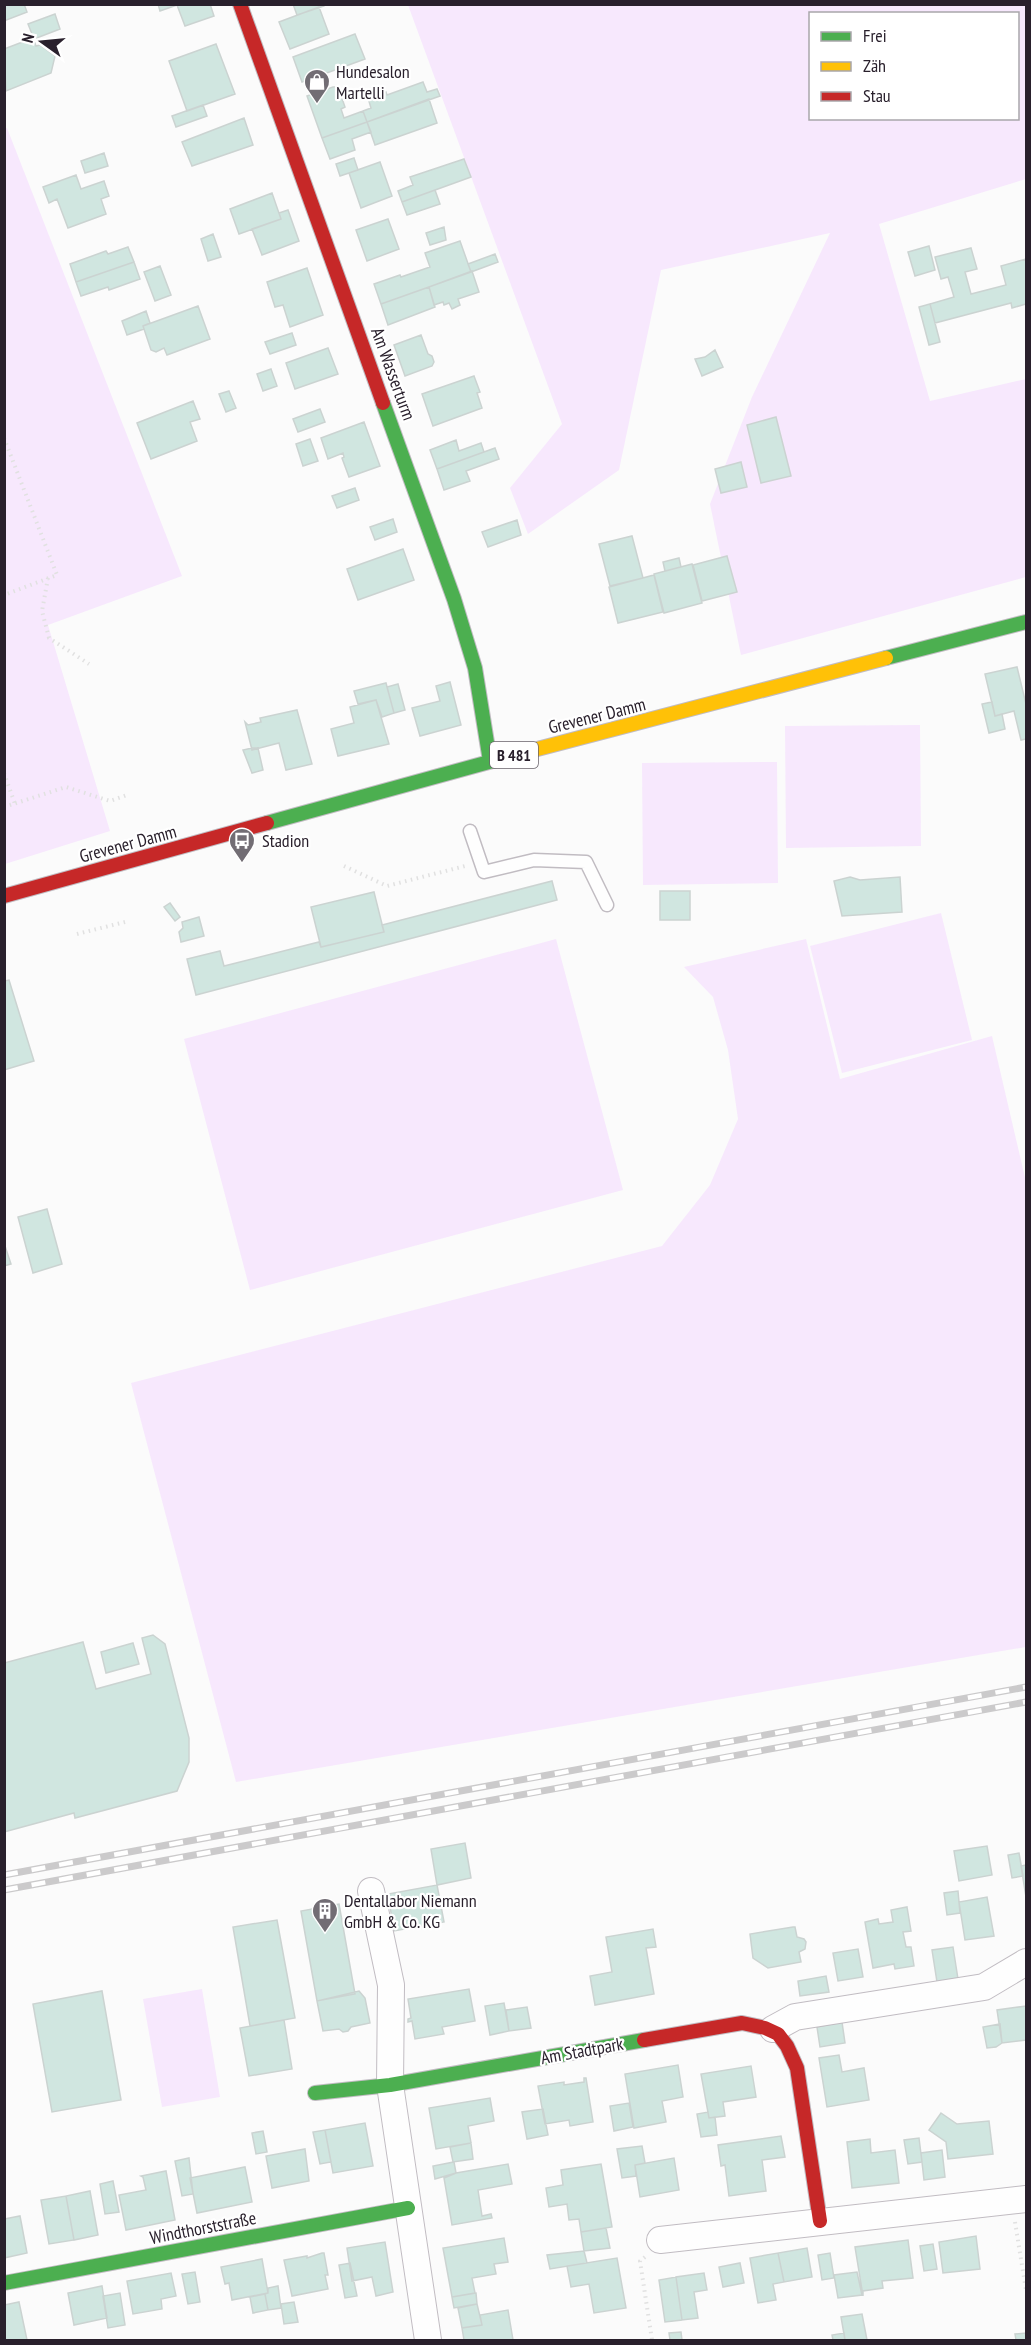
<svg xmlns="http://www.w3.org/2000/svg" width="1031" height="2345" viewBox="0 0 1031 2345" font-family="'PT Sans Narrow',sans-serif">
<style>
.green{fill:#f7e8fd;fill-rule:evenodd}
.building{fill:#d0e6e0;stroke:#cbd3d1;stroke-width:1.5}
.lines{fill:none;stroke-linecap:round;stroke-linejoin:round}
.lane-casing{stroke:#c1bcc2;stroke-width:15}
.street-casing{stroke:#c1bcc2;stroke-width:28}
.fast-casing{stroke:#c1bcc2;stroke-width:16}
.slow-casing{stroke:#c1bcc2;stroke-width:16}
.jam-casing{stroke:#c1bcc2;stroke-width:16}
.path{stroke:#e1e1e1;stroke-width:4;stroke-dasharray:1.5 4.5;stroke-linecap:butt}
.lane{stroke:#fefefe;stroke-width:12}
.street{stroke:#fefefe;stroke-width:26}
.fast{stroke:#4caf50;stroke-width:14}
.slow{stroke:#ffc107;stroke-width:14}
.jam{stroke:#c62828;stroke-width:14}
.rail-casing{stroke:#cbcacb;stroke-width:7}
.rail{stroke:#fff;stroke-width:4.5;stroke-dasharray:14;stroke-linecap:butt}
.labels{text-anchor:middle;stroke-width:4.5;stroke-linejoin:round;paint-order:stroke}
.shield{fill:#fff;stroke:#69636b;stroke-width:1.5}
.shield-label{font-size:16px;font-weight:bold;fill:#29202c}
.poi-label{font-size:18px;fill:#29202c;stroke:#fff;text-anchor:start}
.street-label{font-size:18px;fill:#29202c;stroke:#fff}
</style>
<rect width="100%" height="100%" fill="#fbfbfb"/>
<!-- green -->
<path class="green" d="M408,5H1025L1026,179L879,224L930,401L1026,379V577L741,655L710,504L752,397L830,233L661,270L619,470L528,534L510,488L562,424ZM810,14H1018V118H810Z
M7,128L182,576L48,625L110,831L5,864L4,129Z
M920,725L921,846L786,848L785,726Z
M777,762L778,883L643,885L642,763Z
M941,913L972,1040L842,1073L810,946Z
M556,939L623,1190L250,1290L184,1039Z
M806,939L840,1079L992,1036L1026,1182V1647L236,1782L131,1383L662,1246L710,1185L738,1119L728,1050L713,997L684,967Z
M202,1989L220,2097L162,2107L143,1999Z"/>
<!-- building -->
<path class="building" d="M4,4H24L27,12L4,21Z
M158,4H210L214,16L185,26L177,5L160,11Z
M293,4H324V6L297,15Z
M319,7L329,34L290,49L279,22Z
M55,14L60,29L34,39L28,24Z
M355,34L365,59L302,82L293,57Z
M33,38L36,46L40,45L55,56L51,73L6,91L4,49Z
M216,44L235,94L187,111L169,61Z
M423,82L427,92L437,89L440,96L367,122L363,111L371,108L368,98L386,92L387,95Z
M333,87H338L345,107L341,109L344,118L363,111L367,122L322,138L307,96Z
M429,99L437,123L375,145L367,122Z
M203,105L207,116L176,127L172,116Z
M244,118L253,145L192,166L182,142Z
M367,122L371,132L352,139L355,150L330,159L322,138Z
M104,153L108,166L85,173L81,161Z
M354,158L358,170L340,176L336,164Z
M464,159L471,177L402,202L398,191L413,185L410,177Z
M380,162L392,196L361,208L349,173Z
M76,175L81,189L104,181L109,196L101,199L106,214L68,228L57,199L49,203L43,187Z
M435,190L440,204L407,215L402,202Z
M272,193L281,219L239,234L230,209Z
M288,210L299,241L262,255L252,229L281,219L279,213Z
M388,219L399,249L367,261L356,230Z
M444,227L446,240L430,245L426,233Z
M213,234L221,257L208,261L201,239Z
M460,241L471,272L381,304L374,284L400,275L401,277L430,267L425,253Z
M929,246L935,270L915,276L908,252Z
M128,247L134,262L76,282L70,264L106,251L108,254Z
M971,248L977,269L965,272L971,294L1006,285L1001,266L1026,259V304L1012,308L1011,303L935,323L930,304L954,297L948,277L941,279L935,257Z
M495,254L498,262L471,272L468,264Z
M134,262L140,279L109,290L108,287L81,296L76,282Z
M160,266L171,295L155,301L144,272Z
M307,268L323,315L290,327L283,305L275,307L267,282Z
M472,271L479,292L458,299L460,305L452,309L449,303L444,305L443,302L434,305L429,287Z
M429,287L435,307L388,325L381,304Z
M930,304L940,342L929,345L919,307Z
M198,306L210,339L167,355L164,348L156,352L151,350L143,326Z
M146,311L150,323L143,326L144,329L127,335L122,321Z
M292,333L296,345L270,354L265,342Z
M421,335L428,354L432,356L434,362L432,366L405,376L394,345Z
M328,348L338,374L295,389L286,363Z
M715,350L723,367L702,376L695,359L705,357Z
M271,369L277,386L263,391L257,374Z
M474,376L480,392L477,393L482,408L433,426L422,394Z
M229,391L236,408L226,412L219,394Z
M193,401L200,419L190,422L197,441L151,459L137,423Z
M320,409L325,422L298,432L293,419Z
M776,417L791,476L761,483L747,425Z
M364,422L380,466L349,477L342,458L344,457L343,453L328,459L321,438Z
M310,439L318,461L303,466L296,444Z
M456,440L459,451L481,443L484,452L437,469L430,450Z
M495,448L499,459L466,471L470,481L444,490L437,469Z
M741,462L747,487L721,493L715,469Z
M355,488L359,500L337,508L332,496Z
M393,519L397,532L375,540L370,527Z
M517,520L521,535L488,547L482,532Z
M632,536L643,578L610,586L599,544Z
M403,549L414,580L358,600L347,569Z
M727,556L737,592L702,601L693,565Z
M679,558L681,567L665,571L663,562Z
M692,564L702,603L664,613L654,574Z
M654,575L663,612L618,623L609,587Z
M1017,667L1026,704V739L1021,740L1014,711L995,716L985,674Z
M450,682L461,725L420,736L412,708L440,701L436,686Z
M386,683L394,713L382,717L376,700L358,704L354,691Z
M398,684L405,710L394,713L387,687Z
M376,700L389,744L338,756L331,729L354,723L350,707Z
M992,702L995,716L1002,714L1005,729L989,733L982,704Z
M297,710L312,764L286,770L279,743L252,750L245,722L248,725L261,722L260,718Z
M252,748H258L263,770L252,773L243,750Z
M850,877L860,880L900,877L902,912L842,916L834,881Z
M552,881L557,900L196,995L187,959L220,951L224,966L319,942L321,947L384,932L382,925Z
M660,891H690V920H660Z
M374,892L384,932L321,947L311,907Z
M170,903L180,917L175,921L164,907Z
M199,917L204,936L181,942L179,932L183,928L182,922Z
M9,980L34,1061L4,1070V981Z
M47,1209L62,1264L33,1273L18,1217Z
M4,1243L11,1264L4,1266Z
M153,1635L165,1644L189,1738V1762L177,1791L75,1818L74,1813L4,1832V1663L83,1642L96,1689L151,1674L142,1638Z
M133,1643L139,1664L106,1673L101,1652Z
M465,1843L471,1878L437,1885L431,1849Z
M987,1846L992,1875L959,1881L954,1851Z
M1019,1853L1023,1876L1012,1878L1008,1855Z
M1026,1865V1897L1021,1866Z
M437,1885L444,1922L394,1931L388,1894Z
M958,1891L960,1913L947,1915L944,1893Z
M987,1897L994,1936L965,1940L959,1902Z
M339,1904L355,1994L317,2001L301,1911Z
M907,1907L911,1931L903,1932L906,1947H911L914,1966L895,1969L894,1964L873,1968L865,1922L878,1919L879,1924L893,1922L891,1910Z
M277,1920L295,2018L250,2026L233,1927Z
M793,1927H795L797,1937L804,1939L806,1942L805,1949L799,1952L801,1962L768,1968L753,1958L750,1934Z
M653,1929L656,1947L646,1948L654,1994L595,2005L590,1976L612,1972L606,1937Z
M953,1947L958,1979L937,1982L932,1950Z
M858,1949L863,1977L838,1981L833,1953Z
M826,1976L829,1992L800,1996L798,1981Z
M469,1989L475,2021L442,2027L444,2034L415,2039L412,2021L408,2022V2019L411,2018L408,1999Z
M102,1991L121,2100L52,2112L33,2004Z
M359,1991L365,1998L370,2023L351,2027L348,2031L343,2032L339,2029L323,2031L317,2001Z
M504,2003L509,2031L490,2035L485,2006Z
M1026,2006V2040L1002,2043L997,2010Z
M527,2007L531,2028L509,2031L506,2010Z
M284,2020L292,2069L249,2076L240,2028Z
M842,2022L845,2043L820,2047L817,2027Z
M1000,2024L1002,2043L996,2047L987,2048L983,2027Z
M839,2055L842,2072L864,2068L869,2100L827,2107L819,2058Z
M678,2065L683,2097L662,2101L666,2122L634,2128L625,2074Z
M751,2066L756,2097L723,2102L725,2116L709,2118L701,2074Z
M584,2078H586L593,2122L570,2126L569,2120L545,2124L538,2086L564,2082V2085L584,2082Z
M490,2098L494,2121L468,2126L471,2143L436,2149L429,2108Z
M629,2103L633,2127L614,2131L610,2106Z
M543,2109L548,2135L527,2139L522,2112Z
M708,2112L709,2118L715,2117L717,2135L701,2137L697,2114Z
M941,2113L957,2124L989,2121L993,2154L948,2159L946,2142L929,2130Z
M365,2123L373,2166L333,2173L325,2130Z
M325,2130L331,2162L320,2164L313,2132Z
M263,2131L267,2152L256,2154L252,2133Z
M781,2136L785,2157L762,2160L766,2191L729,2196L725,2165L721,2166L718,2145Z
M919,2138L922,2162L908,2164L904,2140Z
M870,2139L871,2153L895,2150L899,2183L852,2188L847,2142Z
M471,2143L473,2159L453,2162L450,2147Z
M642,2146L645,2163L635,2165L636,2176L622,2178L617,2149Z
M305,2149L309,2181L272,2188L266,2156Z
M942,2150L945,2177L924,2180L921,2153Z
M189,2158L193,2194L182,2196L175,2161Z
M674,2158L679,2190L640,2197L635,2165Z
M454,2162L456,2173L435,2179L433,2166Z
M508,2164L512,2184L478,2190L482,2216L491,2214L492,2218L452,2225L444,2178L456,2173Z
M601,2164L612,2227L581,2232L579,2219L569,2220L567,2204L549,2207L546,2188L563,2185L561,2170Z
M245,2167L252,2202L197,2213L190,2178Z
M166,2171L175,2220L126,2230L119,2195L146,2190L143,2177L141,2176Z
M113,2181L119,2212L105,2214L100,2184Z
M90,2191L98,2235L74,2240L66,2196Z
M66,2196L74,2240L49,2244L41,2200Z
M20,2216L27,2253L4,2258V2219Z
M606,2228L610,2248L584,2251L581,2232Z
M976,2236L980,2269L943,2273L939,2242Z
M504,2238L508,2262L494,2264L496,2274L472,2278L475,2293L452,2297L443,2248Z
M908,2240L913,2278L882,2281L883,2288L863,2291V2296L855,2247Z
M385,2242L393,2292L376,2296L372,2277L352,2281L347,2248Z
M933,2244L937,2269L924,2271L920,2246Z
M807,2248L812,2277L784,2282L778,2253Z
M584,2251L587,2263L550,2269L547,2255Z
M322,2253H324L328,2275H325L328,2289L292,2296L284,2260L307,2256V2258Z
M778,2253L784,2282L773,2284L776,2300L758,2303L750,2258Z
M830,2253L834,2278L822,2280L818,2255Z
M617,2258L626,2308L594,2313L589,2284L571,2287L567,2266Z
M262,2259L268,2293L232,2300L229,2283L225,2284L221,2267Z
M350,2263L357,2296L345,2298L339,2265Z
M740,2263L744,2283L723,2287L719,2267Z
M195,2272L200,2302L188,2304L182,2274Z
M857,2272L862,2295L838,2298L834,2275Z
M171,2273L176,2296L161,2299L162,2309L133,2314L127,2281Z
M704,2273L707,2290L694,2292L698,2318L682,2320L676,2277Z
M676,2277L682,2320L665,2322L659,2280Z
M102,2286L107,2318L74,2325L68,2293Z
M278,2286L281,2308L268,2310L265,2294L268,2293V2288Z
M120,2293L125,2325L108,2328L103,2296Z
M476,2293L477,2304L454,2308L452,2297Z
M265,2294L268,2310L253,2313L250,2297Z
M19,2302L27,2340H4V2305Z
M294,2302L298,2322L284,2324L281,2304Z
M477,2304L482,2325L462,2328L458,2308Z
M508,2310L513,2340H464L462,2328L482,2325L480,2315Z
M862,2314L867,2340H845L841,2317Z
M681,2332L682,2340H670L669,2333Z
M844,2333L845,2340H833L832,2335Z
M1026,2333V2340H1016L1015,2334Z"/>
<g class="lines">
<defs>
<path id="lane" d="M470,831L484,872L534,860L586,862L607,905"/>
<path id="street" d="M371,1891L391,1985L390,2085L428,2340
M773,2029L795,2017L984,1987L1026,1962
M660,2240L1026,2199"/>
<path id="fast" d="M383,403L454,599L475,668L490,761
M886,658L1026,622
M267,823L522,753
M315,2093L390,2085L644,2040
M4,2283L408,2208"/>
<path id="slow" d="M522,753L886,658"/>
<path id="jam" d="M240,4L383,403
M4,896L267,823
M644,2040L742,2023L765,2028L778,2034L787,2046L797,2068L820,2221"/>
</defs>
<!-- lane casing -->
<use href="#lane" class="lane-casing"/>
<!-- street casing -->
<use href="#street" class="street-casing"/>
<!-- fast casing -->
<use href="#fast" class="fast-casing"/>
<!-- slow casing -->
<use href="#slow" class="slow-casing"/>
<!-- jam casing -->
<use href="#jam" class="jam-casing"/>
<!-- path -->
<path class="path" d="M4,438L57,575L4,595
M48,578L42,611L49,638L89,664
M4,773L15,804
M4,807L66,787L110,801L127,795
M344,866L387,886L465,866
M77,934L125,922
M1015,2222L1026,2290
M645,2257L640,2261L652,2340"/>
<!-- lane -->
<use href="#lane" class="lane"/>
<!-- street -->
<use href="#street" class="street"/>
<!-- fast -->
<use href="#fast" class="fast"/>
<!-- slow -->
<use href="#slow" class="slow"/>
<!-- jam -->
<use href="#jam" class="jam"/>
<defs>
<path id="rail" d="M4,1875L1026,1687
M4,1890L1026,1702"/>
</defs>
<!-- rail casing -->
<use href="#rail" class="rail-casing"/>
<!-- rail -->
<use href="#rail" class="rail"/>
</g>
<!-- icons -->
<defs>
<symbol id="shop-pin" viewBox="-11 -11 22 30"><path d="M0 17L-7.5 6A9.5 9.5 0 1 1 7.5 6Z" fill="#726d74" stroke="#fff"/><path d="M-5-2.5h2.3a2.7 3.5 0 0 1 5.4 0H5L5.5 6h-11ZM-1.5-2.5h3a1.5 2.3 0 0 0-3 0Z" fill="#fff"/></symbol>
<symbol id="bus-pin" viewBox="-11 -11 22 30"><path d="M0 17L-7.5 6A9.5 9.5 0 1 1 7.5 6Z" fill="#726d74" stroke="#fff"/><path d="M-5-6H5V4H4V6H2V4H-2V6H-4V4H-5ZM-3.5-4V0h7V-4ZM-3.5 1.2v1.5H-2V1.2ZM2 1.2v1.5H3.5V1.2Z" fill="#fff"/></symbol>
<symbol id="building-pin" viewBox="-11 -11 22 30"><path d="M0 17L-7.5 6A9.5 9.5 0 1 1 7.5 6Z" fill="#726d74" stroke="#fff"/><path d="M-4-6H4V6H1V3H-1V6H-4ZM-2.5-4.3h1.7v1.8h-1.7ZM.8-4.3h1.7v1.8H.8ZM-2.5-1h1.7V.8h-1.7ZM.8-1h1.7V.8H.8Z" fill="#fff"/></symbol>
</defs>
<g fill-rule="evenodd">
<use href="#shop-pin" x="302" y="67" width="30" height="40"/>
<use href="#bus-pin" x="227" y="826" width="30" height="40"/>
<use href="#building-pin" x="310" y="1896" width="30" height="40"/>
</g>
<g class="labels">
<!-- shield labels -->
<rect class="shield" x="490" y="742" width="48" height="26" rx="4.5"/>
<g class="shield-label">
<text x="514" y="761">B 481</text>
</g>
<!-- poi labels -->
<g class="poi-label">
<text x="336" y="78">Hundesalon<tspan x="336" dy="21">Martelli</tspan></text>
<text x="262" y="847">Stadion</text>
<text x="344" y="1907">Dentallabor Niemann<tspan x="344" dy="21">GmbH &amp; Co. KG</tspan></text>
</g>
<!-- street labels -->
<g class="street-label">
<text transform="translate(393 374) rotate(70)" y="6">Am Wasserturm</text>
<text transform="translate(597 716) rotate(-14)" y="6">Grevener Damm</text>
<text transform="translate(128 844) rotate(-15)" y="6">Grevener Damm</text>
<text transform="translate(582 2051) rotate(-10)" y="6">Am Stadtpark</text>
<text transform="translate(203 2228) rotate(-11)" y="6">Windthorststraße</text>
</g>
</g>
<!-- border -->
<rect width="1031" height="2345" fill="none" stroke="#29202c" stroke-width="12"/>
<!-- legend -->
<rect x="809" y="12" width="210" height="108" fill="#ffffff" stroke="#a9a6ab" stroke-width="1.5"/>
<rect x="821" y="32" width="30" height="9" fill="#4caf50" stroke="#a9a6ab" stroke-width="1.5"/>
<text x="863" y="42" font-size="18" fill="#29202c">Frei</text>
<rect x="821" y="62" width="30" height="9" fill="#ffc107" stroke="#a9a6ab" stroke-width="1.5"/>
<text x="863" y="72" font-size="18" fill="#29202c">Zäh</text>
<rect x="821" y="92" width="30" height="9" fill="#c62828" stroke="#a9a6ab" stroke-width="1.5"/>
<text x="863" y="102" font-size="18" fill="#29202c">Stau</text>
<!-- north arrow -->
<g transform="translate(42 42) rotate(285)" stroke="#ffffff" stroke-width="4.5" paint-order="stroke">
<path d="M0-4.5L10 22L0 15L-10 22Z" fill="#29202c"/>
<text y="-9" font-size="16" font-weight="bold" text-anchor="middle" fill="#29202c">N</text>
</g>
</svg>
